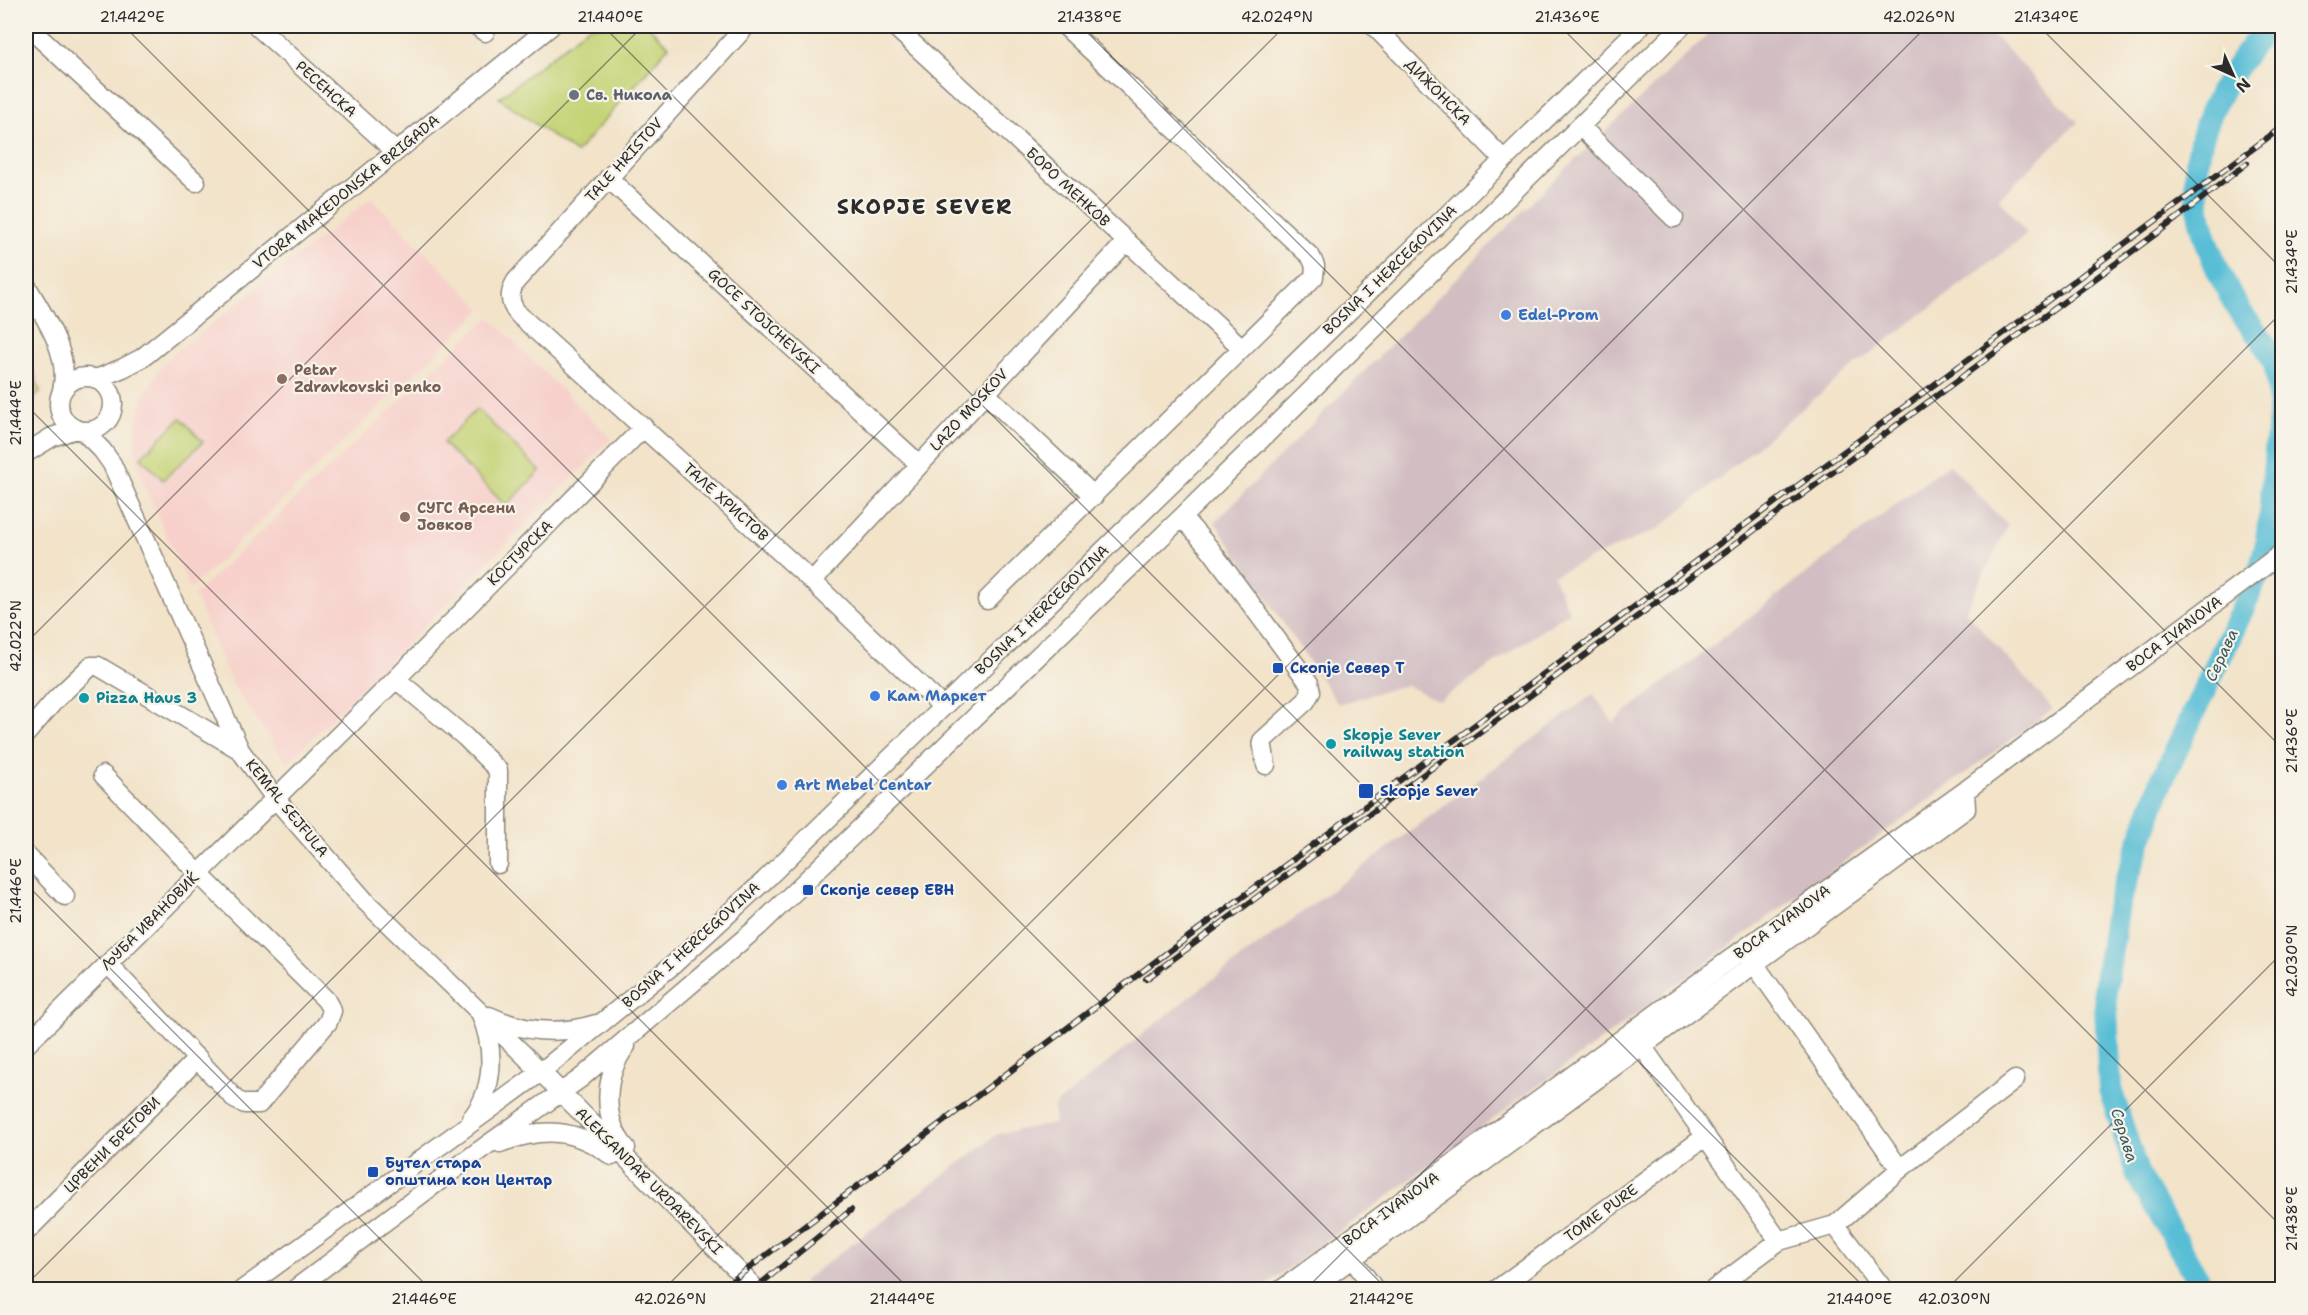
<svg xmlns="http://www.w3.org/2000/svg" width="2308" height="1315" viewBox="0 0 2308 1315" font-family="'Shantell Sans',sans-serif">
<style>
.built{fill:#f7d0cb}
.industrial{fill:#d2bec2}
.green{fill:#c4d374;stroke:#787f50;stroke-width:1.5}
.lines{fill:none;stroke-linecap:round;stroke-linejoin:round}
.river{stroke:#58bed6;stroke-width:24}
.minor-casing{stroke:#8e877a;stroke-width:21}
.minor{stroke:#fff;stroke-width:18}
.rail-casing{stroke:#2b2b2b;stroke-width:6}
.rail{stroke:#f7f3e8;stroke-width:4;stroke-dasharray:11;stroke-linecap:butt}
.ticks{fill:none;stroke:#2b2b2b;stroke-width:1.5;stroke-opacity:0.45}
.worship-dot{fill:#6b7280;stroke:#f7f3e8;stroke-width:2}
.shop-dot{fill:#3f7fe0;stroke:#f7f3e8;stroke-width:2}
.education-dot{fill:#8d6e63;stroke:#f7f3e8;stroke-width:2}
.transit-dot{fill:#1a4fb4;stroke:#f7f3e8;stroke-width:2}
.culture-dot{fill:#0f9aa8;stroke:#f7f3e8;stroke-width:2}
.labels{text-anchor:middle;stroke-width:4.5;stroke-linejoin:round;paint-order:stroke}
.street-label{font-size:15px;fill:#2b2b2b;stroke:#f7f3e8}
.worship-label{font-size:15px;font-weight:bold;fill:#5b616d;stroke:#f7f3e8;text-anchor:start}
.shop-label{font-size:15px;font-weight:bold;fill:#366cbe;stroke:#f7f3e8;text-anchor:start}
.education-label{font-size:15px;font-weight:bold;fill:#785e54;stroke:#f7f3e8;text-anchor:start}
.transit-label{font-size:15px;font-weight:bold;fill:#164399;stroke:#f7f3e8;text-anchor:start}
.culture-label{font-size:15px;font-weight:bold;fill:#0d838f;stroke:#f7f3e8;text-anchor:start}
.water-label{font-size:16px;font-style:italic;fill:#38575e;stroke:#f7f3e8}
.district-label{font-size:21px;font-weight:bold;letter-spacing:1.5px;fill:#2b2b2b;stroke:#f7f3e8}
.neatline{fill:none;stroke:#2b2b2b;stroke-width:2}
.ticks-label{font-size:15px;text-anchor:middle;fill:#2b2b2b}
</style>
<rect width="100%" height="100%" fill="#f7f3e8"/>
<filter id="ink" filterUnits="userSpaceOnUse"><feTurbulence type="fractalNoise" baseFrequency=".0167" numOctaves="2"/><feDisplacementMap in="SourceGraphic" scale="12" xChannelSelector="R" yChannelSelector="G"/><feConvolveMatrix kernelMatrix="1 2 1 2 8 2 1 2 1" color-interpolation-filters="sRGB"/></filter>
<filter id="wash" filterUnits="userSpaceOnUse"><feTurbulence type="fractalNoise" baseFrequency=".008" numOctaves="4" result="noise"/><feDisplacementMap in="SourceGraphic" scale="24" xChannelSelector="R" yChannelSelector="G"/><feGaussianBlur stdDeviation="1.35" result="paint"/><feColorMatrix in="noise" values="0 0 0 0 0 0 0 0 0 0 0 0 0 0 0 0 0 1.4 0 .05"/><feComposite in="paint" operator="in"/></filter>
<g filter="url(#wash)">
<rect width="100%" height="100%" fill="#f2e3c9"/>
<!-- built -->
<path class="built" d="M371,198L482,309L190,589L145,487L135,451L137,420L144,395L164,362Z
M489,317L611,439L287,763L231,682L194,595Z
M26,342L44,393L26,410Z"/>
<!-- industrial -->
<path class="industrial" d="M1717,26H1984L2078,122L1999,198L2027,234L1850,369L1658,529L1553,575L1569,612L1439,701L1406,685L1338,704L1215,522L1553,181Z
M1949,464L2008,526L1965,611L2053,709L1261,1289L811,1290L803,1281L998,1134L1055,1123L1054,1106L1189,997L1593,694L1613,722Z"/>
<!-- green -->
<path class="green" d="M590,26H648L669,46L576,153L499,98Z
M26,353L40,392L26,406Z
M477,409L540,471L506,506L443,443Z
M181,418L203,442L163,480L141,457Z"/>
<g class="lines">
<!-- river -->
<path class="river" d="M2204,1290L2138,1176L2110,1089L2105,989L2118,904L2162,780L2237,621L2261,567L2266,547C2271,515 2273,483 2276,451C2279,424 2282,396 2276,369C2270,343 2245,323 2233,300C2172,189 2189,120 2268,26"/>
</g>
</g>
<g filter="url(#ink)">
<g class="lines">
<defs>
<path id="minor" d="M27,26L196,182
M257,26L395,151
M477,26L485,32
M746,26L516,281C508,294 509,304 519,315L812,581L943,707
M894,26L1242,348
M1374,26L1503,159
M1580,126L1674,218
M608,178L919,464
M26,285C44,317 71,353 62,390
M59 404a27 27 0 1 1 54 0a27 27 0 1 1-54 0Z
M96,379L123,368L142,358L551,26
M985,393L1094,496
M83,431L102,450L112,464L240,750L274,797L365,901L524,1055L757,1290
M26,453L52,437L76,429
M1182,517L1211,550L1309,683L1311,692L1306,701L1262,741L1266,765
M812,581L1127,241
M987,600L1314,277L1315,266L1311,257L1065,26
M396,679L465,737L498,770V864
M26,734L56,699L91,666H98L240,750
M103,775L198,873L326,1000L332,1011L328,1022L259,1104H245L236,1100L108,964
M26,855L65,896
M1748,955L1900,1169
M489,1016C523,1032 560,1035 596,1024
M26,1045L396,679L644,427
M626,1046C604,1075 601,1119 626,1148
M1642,1046L1779,1241
M471,1119C495,1090 495,1049 481,1015
M500,1143C543,1127 575,1128 612,1156
M1835,1225L1884,1290
M26,1232L198,1058
M1352,1258L1375,1290
M242,1290L541,1072L674,964L765,880L906,743L1641,26
M294,1290L476,1153L581,1078L759,926L1182,517L1682,26
M1281,1290L1744,949L1965,791L2282,553
M1309,1290L1966,809L1965,791
M1496,1290L1706,1136
M1713,1290L1779,1241L1835,1225L1900,1169L2015,1080"/>
</defs>
<!-- minor casing -->
<use href="#minor" class="minor-casing"/>
<!-- minor -->
<use href="#minor" class="minor"/>
<defs>
<path id="rail" d="M1146,979L2176,219L2247,163
M720,1290L1164,955L2282,127
M753,1290L851,1210"/>
</defs>
<!-- rail casing -->
<use href="#rail" class="rail-casing"/>
<!-- rail -->
<use href="#rail" class="rail"/>
</g>
</g>
<!-- ticks -->
<path class="ticks" d="M124,26L1388,1290M603,26L1867,1290M1081,26L2282,1227M1560,26L2282,748M2039,26L2282,269M26,405L910,1290M26,643L643,26M26,884L431,1290M26,1285L1285,26M663,1290L1927,26M1305,1290L2282,312M1946,1290L2282,953"/>
<!-- markers -->
<circle class="worship-dot" cx="574" cy="95" r="6"/>
<g class="shop-dot">
<circle cx="1506" cy="315" r="6"/>
<circle cx="875" cy="696" r="6"/>
<circle cx="782" cy="785" r="6"/>
</g>
<g class="education-dot">
<circle cx="282" cy="379" r="6"/>
<circle cx="405" cy="517" r="6"/>
</g>
<g class="transit-dot">
<rect x="1272" y="662" width="12" height="12" rx="3"/>
<rect x="1358" y="783" width="16" height="16" rx="3"/>
<rect x="802" y="884" width="12" height="12" rx="3"/>
<rect x="367" y="1166" width="12" height="12" rx="3"/>
</g>
<g class="culture-dot">
<circle cx="84" cy="698" r="6"/>
<circle cx="1331" cy="744" r="6"/>
</g>
<g class="labels">
<!-- street labels -->
<g class="street-label">
<text transform="translate(326 89) rotate(42)" y="5">РЕСЕНСКА</text>
<text transform="translate(1438 92) rotate(46)" y="5">ДИЖОНСКА</text>
<text transform="translate(624 160) rotate(-48)" y="5">TALE HRISTOV</text>
<text transform="translate(1068 187) rotate(43)" y="5">БОРО МЕНКОВ</text>
<text transform="translate(346 192) rotate(-39)" y="5">VTORA MAKEDONSKA BRIGADA</text>
<text transform="translate(1390 270) rotate(-44)" y="5">BOSNA I HERCEGOVINA</text>
<text transform="translate(764 321) rotate(43)" y="5">GOCE STOJCHEVSKI</text>
<text transform="translate(969 410) rotate(-47)" y="5">LAZO MOSKOV</text>
<text transform="translate(726 502) rotate(42)" y="5">ТАЛЕ ХРИСТОВ</text>
<text transform="translate(520 553) rotate(-45)" y="5">КОСТУРСКА</text>
<text transform="translate(1042 610) rotate(-44)" y="5">BOSNA I HERCEGOVINA</text>
<text transform="translate(2174 634) rotate(-37)" y="5">BOCA IVANOVA</text>
<text transform="translate(287 808) rotate(51)" y="5">KEMAL SEJFULA</text>
<text transform="translate(150 921) rotate(-45)" y="5">ЉУБА ИВАНОВИЌ</text>
<text transform="translate(1782 922) rotate(-36)" y="5">BOCA IVANOVA</text>
<text transform="translate(691 945) rotate(-42)" y="5">BOSNA I HERCEGOVINA</text>
<text transform="translate(112 1145) rotate(-45)" y="5">ЦРВЕНИ БРЕГОВИ</text>
<text transform="translate(649 1181) rotate(45)" y="5">ALEKSANDAR URDAREVSKI</text>
<text transform="translate(1391 1209) rotate(-36)" y="5">BOCA IVANOVA</text>
<text transform="translate(1601 1213) rotate(-36)" y="5">TOME PURE</text>
</g>
<!-- worship labels -->
<g class="worship-label">
<text x="586" y="100">Св. Никола</text>
</g>
<!-- shop labels -->
<g class="shop-label">
<text x="1518" y="320">Edel-Prom</text>
<text x="887" y="701">Кам Маркет</text>
<text x="794" y="790">Art Mebel Centar</text>
</g>
<!-- education labels -->
<g class="education-label">
<text x="294" y="375">Petar<tspan x="294" dy="17">Zdravkovski penko</tspan></text>
<text x="417" y="513">СУГС Арсени<tspan x="417" dy="17">Јовков</tspan></text>
</g>
<!-- transit labels -->
<g class="transit-label">
<text x="1290" y="673">Скопје Север Т</text>
<text x="1380" y="796">Skopje Sever</text>
<text x="820" y="895">Скопје север ЕВН</text>
<text x="385" y="1168">Бутел стара<tspan x="385" dy="17">општина кон Центар</tspan></text>
</g>
<!-- culture labels -->
<g class="culture-label">
<text x="96" y="703">Pizza Haus 3</text>
<text x="1343" y="740">Skopje Sever<tspan x="1343" dy="17">railway station</tspan></text>
</g>
<!-- water labels -->
<g class="water-label">
<text transform="translate(2221 655) rotate(-65)" y="6">Серава</text>
<text transform="translate(2125 1135) rotate(72)" y="6">Серава</text>
</g>
<!-- district labels -->
<g class="district-label">
<text x="925" y="214">SKOPJE SEVER</text>
</g>
</g>
<!-- margin -->
<rect width="2308" height="1315" fill="none" stroke="#f7f3e8" stroke-width="66"/>
<!-- north arrow -->
<g transform="translate(2233 75) rotate(135)" stroke="#f7f3e8" stroke-width="4.5" paint-order="stroke">
<path d="M0-4.5L10 22L0 15L-10 22Z" fill="#2b2b2b"/>
<text y="-9" font-size="16" font-weight="bold" text-anchor="middle" fill="#2b2b2b">N</text>
</g>
<rect x="33" y="33" width="2242" height="1249" class="neatline"/>
<g class="ticks-label">
<text x="132" y="22">21.442°E</text>
<text x="610" y="22">21.440°E</text>
<text x="1089" y="22">21.438°E</text>
<text x="1277" y="22">42.024°N</text>
<text x="1567" y="22">21.436°E</text>
<text x="1919" y="22">42.026°N</text>
<text x="2046" y="22">21.434°E</text>
<text transform="translate(2292 262) rotate(-90)" y="5">21.434°E</text>
<text transform="translate(16 413) rotate(-90)" y="5">21.444°E</text>
<text transform="translate(16 636) rotate(-90)" y="5">42.022°N</text>
<text transform="translate(2292 741) rotate(-90)" y="5">21.436°E</text>
<text transform="translate(16 891) rotate(-90)" y="5">21.446°E</text>
<text transform="translate(2292 961) rotate(-90)" y="5">42.030°N</text>
<text transform="translate(2292 1219) rotate(-90)" y="5">21.438°E</text>
<text x="424" y="1304">21.446°E</text>
<text x="670" y="1304">42.026°N</text>
<text x="902" y="1304">21.444°E</text>
<text x="1381" y="1304">21.442°E</text>
<text x="1859" y="1304">21.440°E</text>
<text x="1954" y="1304">42.030°N</text>
</g>
</svg>
